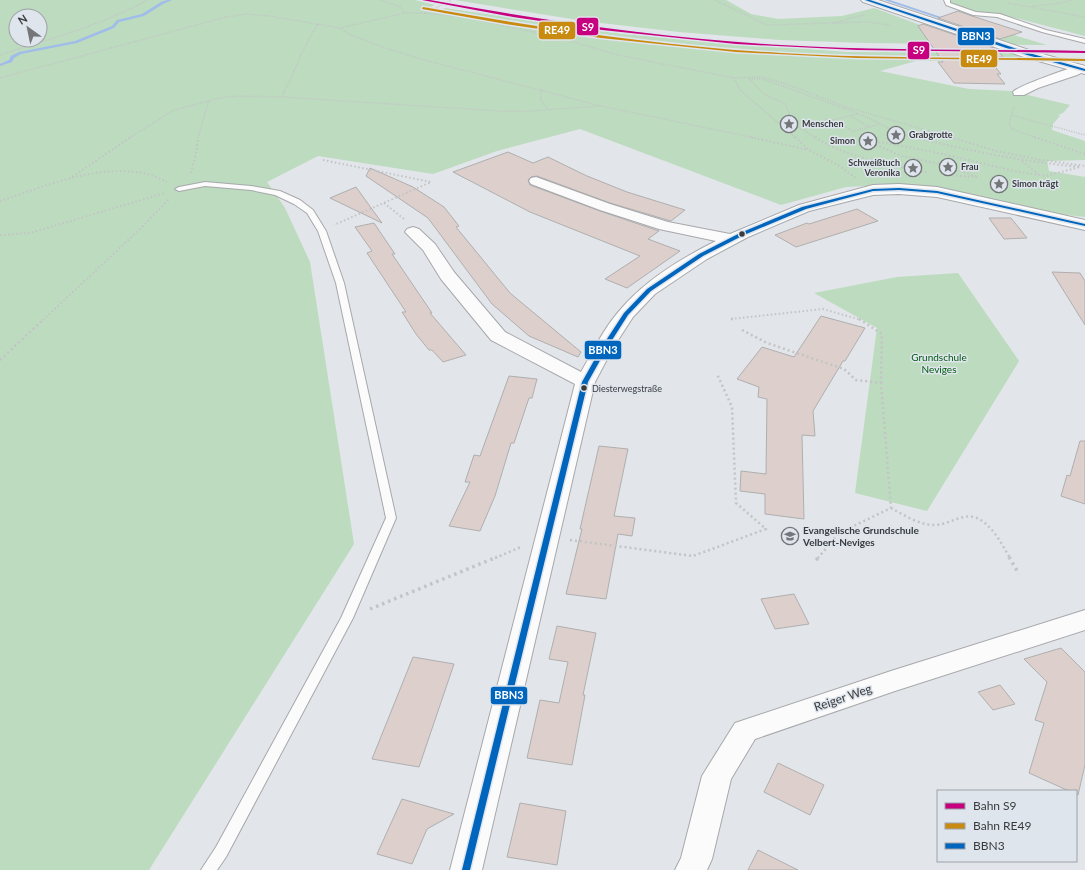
<svg xmlns="http://www.w3.org/2000/svg" width="1085" height="870" viewBox="0 0 1085 870" font-family="Lato,sans-serif">
<style>
.green{fill:#bcdbbf;fill-rule:evenodd}
.lines{fill:none;stroke-linecap:round;stroke-linejoin:round}
.stream{fill:#a0bcea;fill-rule:evenodd}
.building{fill:#ddcfcb;stroke:#afafb0}
.service-casing{stroke:#a7a8ab;stroke-width:2}
.minor-casing{stroke:#a7a8ab;stroke-width:2}
.secondary-casing{stroke:#a7a8ab;stroke-width:2}
.path-far3{stroke:#c2c4c5;stroke-width:1.5;stroke-dasharray:1 1.5;stroke-linecap:butt}
.path-far2{stroke:#c2c4c5;stroke-width:2;stroke-dasharray:1.5 2.5;stroke-linecap:butt}
.path-far1{stroke:#c2c4c5;stroke-width:2.5;stroke-dasharray:2 3;stroke-linecap:butt}
.path{stroke:#c2c4c5;stroke-width:3.5;stroke-dasharray:2.5 4;stroke-linecap:butt}
.service{fill:#fbfbfc;fill-rule:evenodd}
.minor{fill:#fbfbfc;fill-rule:evenodd}
.secondary{fill:#fbfbfc;fill-rule:evenodd}
.bus-1-casing{stroke:#dfe5ec;stroke-width:3}
.bus-1{fill:#0065bd;fill-rule:evenodd}
.rail-1-casing{stroke:#dfe5ec;stroke-width:3}
.rail-2-casing{stroke:#dfe5ec;stroke-width:3}
.rail-1{fill:#c7007f;fill-rule:evenodd}
.rail-2{fill:#c88b10;fill-rule:evenodd}
.bus-dot{fill:#393b3e;stroke:#dfe5ec;stroke-width:1.5}
.labels{text-anchor:middle;stroke-width:3;stroke-linejoin:round;paint-order:stroke}
.far-poi-label{font-size:9px;font-weight:bold;fill:#393b3e;stroke:#dfe5ec;text-anchor:start}
.bus-label{font-size:9px;fill:#393b3e;stroke:#dfe5ec;text-anchor:start}
.park-label{font-size:10px;fill:#005b0f;stroke:#dfe5ec}
.poi-label{font-size:10px;font-weight:bold;fill:#393b3e;stroke:#dfe5ec;text-anchor:start}
.near-street-label{font-size:12px;fill:#393b3e;stroke:#dfe5ec}
.line-badge{stroke:#dfe5ec;stroke-width:1.5}
.badge-label{font-size:11px;text-anchor:middle;font-weight:bold;fill:#fff}
</style>
<rect width="100%" height="100%" fill="#e2e5e9"/>
<!-- green -->
<path class="green" d="M0,0H415L435,5L422,10L437,12L445,8L622,34L846,52L1015,53L1039,61H916L880,71L969,89L1011,91L1070,105L1063,113L1058,115L1060,116L1053,124L1052,130L1085,141V160L1047,161L1049,171L1085,177V217L1005,208L885,185L846,187L781,205L580,129L497,151L433,174L318,156L267,182L285,208L310,262L354,544L149,870H0ZM16,16H40V40H16Z
M455,0H726L751,14L778,19L842,16L874,8L942,33L974,23L1047,45L865,43L780,40L679,32L584,21Z
M945,0H1085V36L1004,15L968,14Z
M958,273L1019,361L927,511L855,493L877,328L814,293L897,277Z"/>
<g class="lines">
<!-- stream -->
<path class="stream" d="M167,0H172L163,4L144,16L119,22L114,28L77,43L21,54L14,58L12,62L0,66V64L9,60L11,56L19,52L75,41L112,26L117,20L142,14L161,2Z
M884,0H890L950,20L947,21Z"/>
</g>
<!-- building -->
<path class="building" d="M958,11L972,16L1022,32L1000,39L938,18Z
M923,24L997,49L1003,57H987L1001,74H997L1005,84L954,83L938,62H943L918,26Z
M508,152L533,163L548,157L587,176L627,192L685,210L671,221L610,203L537,176L531,177L528,180L530,185L600,211L659,231L648,239L680,251L627,288L605,279L640,256L530,212L453,172Z
M370,168L413,187L444,207L459,226L456,227L510,293L581,352L578,357L529,336L492,304L428,218L366,176Z
M356,187L382,223L330,198Z
M857,209L878,221L796,247L775,235L807,223L809,224Z
M989,218H1011L1027,238L1004,239Z
M374,223L395,254H392L432,313H430L466,355L443,362L432,350H429L416,334L402,312H406L367,253L372,251L355,227Z
M1052,272L1080,273L1085,281V325Z
M821,316L865,328L845,361H843L813,411L815,436L802,435L804,519L765,514V494L740,491L741,471L766,474L767,399L758,397L759,387L737,379L762,347L794,357Z
M509,376L537,379L532,398H529L514,443H511L495,496L480,531L449,526L470,482H465L474,455L480,456Z
M1080,441H1085V504L1061,496L1067,475L1070,476Z
M599,446L628,449L614,516L635,518L632,536L618,534L606,599L566,594L582,529H580Z
M794,594L809,624L775,629L761,599Z
M557,626L596,633L583,695H585L572,765L527,758L540,700L559,703L568,662L549,659Z
M1061,648L1085,672V765L1078,795L1076,794V791H1069L1029,773L1044,723L1035,720L1047,682L1024,659Z
M413,657L454,664L419,767L372,759Z
M1000,685L1015,704L993,710L978,692Z
M778,763L824,785L810,815L764,792Z
M402,799L454,814L427,829L412,864L377,854Z
M520,803L566,811L557,865L507,857Z
M758,850L798,870H748Z"/>
<g class="lines">
<defs>
<path id="service" d="M944,0H950V3L976,12L1000,14L1046,30L1085,39V43L1042,32L997,17L973,15L946,5Z
M205,182L251,186L280,191L300,200L313,210L326,231L344,283L396,518L353,618L226,857L217,870H201L216,847L341,618L386,518L336,283L318,231L307,213L294,204L275,195L251,190L205,186L179,191L175,189L179,187Z"/>
<path id="minor" d="M1080,65L1084,66L1085,71L1077,75L1038,88L1024,95H1014L1013,92C1017,86 1070,68 1080,65Z
M536,177L610,204L668,222L730,234L799,205L873,185L899,184L937,187L1085,220V230L937,197L899,194L873,195L809,211L748,237L707,259L655,294L633,317L613,348L595,382L482,870H450L575,384L491,340L441,279L423,250L405,232L407,229L413,227L419,229L435,244L454,272L505,332L581,372C593,351 604,328 620,310C645,280 682,258 716,241L659,229L600,210L531,184L529,181L531,178Z
M1085,610V630L895,691L755,739L731,779L712,859L707,870H675L681,858L702,776L735,723L891,671Z"/>
<path id="secondary" d="M861,0H878L1032,51L1085,66V74L1024,57L863,2Z"/>
</defs>
<!-- service casing -->
<use href="#service" class="service-casing"/>
<!-- minor casing -->
<use href="#minor" class="minor-casing"/>
<!-- secondary casing -->
<use href="#secondary" class="secondary-casing"/>
<!-- path-far3 -->
<path class="path-far3" d="M381,0L400,7L405,13
M715,0L767,25L867,22L890,25
M1008,3L1085,17
M1032,6L1055,4L1072,0
M425,13L452,0
M833,23L863,15
M340,28L349,34L379,46L424,60L601,106L755,138
M0,55C50,38 101,26 147,0
M0,78L226,17L247,14L269,16L340,28L405,13H425L463,17L557,37L618,55L734,78L763,77L789,85L846,107L953,138
M734,78L740,90L796,138
M541,89V100L547,108
M282,97C294,73 303,46 318,24
M1014,107L1009,124L1012,129L1037,138
M1011,115L1085,135
M850,116L870,127L853,131L833,120L858,114
M825,119L833,120
M870,127L879,124
M129,138L174,110L220,98L238,96L282,97L500,111H529L601,106
M198,138L209,100
M816,138L794,124L785,104L764,94L749,79H763L862,115L905,136L916,138"/>
<!-- path-far2 -->
<path class="path-far2" d="M750,137L809,150
M795,137L809,150L838,165L856,178
M815,137C848,159 891,164 929,173
M912,137C968,150 1023,162 1081,167
M950,137L996,151L1036,159L1085,166
M1034,137L1085,154
M323,160L431,182L334,225
M1022,161L1038,174
M191,173L196,153L198,137
M944,175L978,177L945,165L902,156L868,142L886,143L943,154L1014,171L1046,176L1080,167
M69,179L131,137
M0,201C46,186 98,163 147,174C154,176 161,179 167,182
M384,203L404,219
M0,235L30,233L165,193
M731,319L823,309L861,320
M43,320L141,228L170,198"/>
<!-- path-far1 -->
<path class="path-far1" d="M731,319H733
M859,319L882,334L881,383
M742,330L767,343L844,369L856,380L881,383L891,508L839,533L818,558
M0,360L44,319
M891,508C904,515 919,525 934,525C945,525 954,519 964,517C986,512 1001,543 1010,558
M570,540L693,556L766,529L736,503L732,407L717,374
M495,558L521,547"/>
<!-- path -->
<path class="path" d="M1009,557L1019,574
M816,560L819,557
M370,609L497,557"/>
<!-- service -->
<use href="#service" class="service"/>
<!-- minor -->
<use href="#minor" class="minor"/>
<!-- secondary -->
<use href="#secondary" class="secondary"/>
<defs>
<path id="bus-1" d="M865,0H870L1029,53L1085,69V71L1027,55Z
M899,188L937,191L1085,224V226L937,193L899,190L873,191L806,209L744,235L703,256L651,291L628,315L607,348L588,382L470,870H462L582,382L601,348L624,313L647,289L699,254L740,233L802,207L873,189Z"/>
</defs>
<!-- bus-1 casing -->
<use href="#bus-1" class="bus-1-casing"/>
<!-- bus-1 -->
<use href="#bus-1" class="bus-1"/>
<defs>
<path id="rail-1" d="M422,0H430C546,21 663,38 781,45C882,51 984,49 1085,51V53L857,50L736,44L602,30L513,17Z"/>
<path id="rail-2" d="M423,7C542,28 661,46 781,53C882,59 984,57 1085,59V61L857,58L736,52L601,38L512,25L422,9Z"/>
</defs>
<!-- rail-1 casing -->
<use href="#rail-1" class="rail-1-casing"/>
<!-- rail-2 casing -->
<use href="#rail-2" class="rail-2-casing"/>
<!-- rail-1 -->
<use href="#rail-1" class="rail-1"/>
<!-- rail-2 -->
<use href="#rail-2" class="rail-2"/>
</g>
<!-- icons -->
<defs>
<symbol id="sight-ring" viewBox="-11 -11 22 22"><circle r="9.5" fill="#dfe5ec" stroke="#74767a" stroke-width="1.5"/><path d="M0-6L1.8-2.2L6-1.7L2.9 1.2L3.7 5.4L0 3.3L-3.7 5.4L-2.9 1.2L-6-1.7L-1.8-2.2Z" fill="#74767a"/></symbol>
<symbol id="school-ring" viewBox="-11 -11 22 22"><circle r="9.5" fill="#dfe5ec" stroke="#74767a" stroke-width="1.5"/><path d="M0-5L7-2L0 1L-7-2ZM-4 1L0 2.5L4 1V4Q0 6-4 4Z" fill="#74767a"/></symbol>
</defs>
<g fill-rule="evenodd">
<use href="#sight-ring" x="779" y="114" width="20" height="20"/>
<use href="#sight-ring" x="886" y="125" width="20" height="20"/>
<use href="#sight-ring" x="858" y="131" width="20" height="20"/>
<use href="#sight-ring" x="938" y="157" width="20" height="20"/>
<use href="#sight-ring" x="903" y="158" width="20" height="20"/>
<use href="#sight-ring" x="989" y="174" width="20" height="20"/>
<use href="#school-ring" x="780" y="526" width="20" height="20"/>
</g>
<!-- markers -->
<g class="bus-dot">
<circle cx="742" cy="234" r="3.5"/>
<circle cx="584" cy="388" r="3.5"/>
</g>
<g class="labels">
<!-- far-poi labels -->
<g class="far-poi-label">
<text x="802" y="127">Menschen</text>
<text x="909" y="138">Grabgrotte</text>
<text x="855" y="144" text-anchor="end">Simon</text>
<text x="900" y="166" text-anchor="end">Schweißtuch<tspan x="900" dy="10">Veronika</tspan></text>
<text x="961" y="170">Frau</text>
<text x="1012" y="187">Simon trägt</text>
</g>
<!-- bus labels -->
<g class="bus-label">
<text x="592" y="392">Diesterwegstraße</text>
</g>
<!-- park labels -->
<g class="park-label">
<text x="939" y="361">Grundschule<tspan x="939" dy="12">Neviges</tspan></text>
</g>
<!-- poi labels -->
<g class="poi-label">
<text x="803" y="534">Evangelische Grundschule<tspan x="803" dy="12">Velbert-Neviges</tspan></text>
</g>
<!-- near-street labels -->
<g class="near-street-label">
<text transform="translate(843 698) rotate(-19)" y="4">Reiger Weg</text>
</g>
</g>
<g class="line-badge">
<rect x="576" y="17" width="23" height="19" rx="4" fill="#c7007f"/>
<rect x="538" y="21" width="38" height="19" rx="4" fill="#c88b10"/>
<rect x="957" y="27" width="38" height="19" rx="4" fill="#0065bd"/>
<rect x="907" y="41" width="23" height="19" rx="4" fill="#c7007f"/>
<rect x="960" y="49" width="38" height="19" rx="4" fill="#c88b10"/>
<rect x="584" y="340" width="38" height="20" rx="4" fill="#0065bd"/>
<rect x="490" y="686" width="38" height="19" rx="4" fill="#0065bd"/>
</g>
<g class="badge-label">
<text x="588" y="31">S9</text>
<text x="557" y="34">RE49</text>
<text x="976" y="40">BBN3</text>
<text x="919" y="54">S9</text>
<text x="979" y="63">RE49</text>
<text x="603" y="354">BBN3</text>
<text x="509" y="699">BBN3</text>
</g>
<!-- legend -->
<rect x="937" y="790" width="140" height="72" fill="#dfe5ec" stroke="#9da1a6"/>
<rect x="945" y="803" width="20" height="6" fill="#c7007f" stroke="#9da1a6"/>
<text x="973" y="810" font-size="12" fill="#393b3e">Bahn S9</text>
<rect x="945" y="823" width="20" height="6" fill="#c88b10" stroke="#9da1a6"/>
<text x="973" y="830" font-size="12" fill="#393b3e">Bahn RE49</text>
<rect x="945" y="843" width="20" height="6" fill="#0065bd" stroke="#9da1a6"/>
<text x="973" y="850" font-size="12" fill="#393b3e">BBN3</text>
<!-- north arrow -->
<g transform="translate(28 28) rotate(327)"><circle r="19" fill="#dfe5ec" stroke="#9da1a6"/>
<path d="M0-3L7 15L0 10L-7 15Z" fill="#74767a"/>
<text y="-6" font-size="11" font-weight="bold" text-anchor="middle" fill="#393b3e">N</text>
</g>
</svg>
